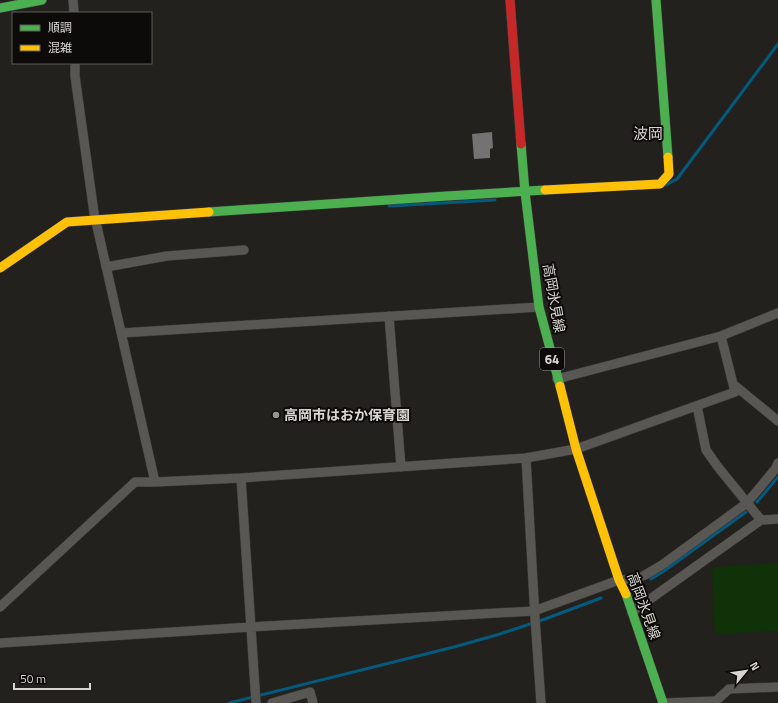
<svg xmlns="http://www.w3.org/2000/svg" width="778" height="703" viewBox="0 0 778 703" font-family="'Titillium Web','Noto Sans JP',sans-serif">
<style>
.green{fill:#0f3208}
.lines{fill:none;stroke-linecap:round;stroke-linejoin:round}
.stream{stroke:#035a7c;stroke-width:3}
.building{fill:#747272}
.street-casing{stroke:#3d3b38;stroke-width:10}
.fast-casing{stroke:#3d3b38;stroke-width:10}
.slow-casing{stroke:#3d3b38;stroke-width:10}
.jam-casing{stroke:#3d3b38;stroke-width:10}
.street{stroke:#585754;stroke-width:9}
.fast{stroke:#4caf50;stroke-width:9}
.slow{stroke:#ffc107;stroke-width:9}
.jam{stroke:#c62828;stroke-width:9}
.poi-dot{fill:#999692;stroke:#0d0b09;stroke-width:1.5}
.labels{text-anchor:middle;stroke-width:4;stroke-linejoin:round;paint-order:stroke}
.shield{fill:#0d0b09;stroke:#9b9895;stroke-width:1}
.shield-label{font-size:13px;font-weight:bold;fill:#d8d5d1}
.street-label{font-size:14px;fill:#d8d5d1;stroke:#0d0b09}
.poi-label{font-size:14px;font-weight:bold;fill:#d8d5d1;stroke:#0d0b09;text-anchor:start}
.neighbourhood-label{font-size:15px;fill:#d8d5d1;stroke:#0d0b09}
</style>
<rect width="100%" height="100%" fill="#23211e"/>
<!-- green -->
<path class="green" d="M778,563V631L715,634L712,570L715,567Z"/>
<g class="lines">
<!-- stream -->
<path class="stream" d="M666,185L677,179L778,44
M389,206L495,200
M757,502L778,477
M651,579L664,571L746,512
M229,703L454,647L500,634L545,619L601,598"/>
</g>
<!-- building -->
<path class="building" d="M492,132L493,148L490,149V158L474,159L472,134Z"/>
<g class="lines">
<defs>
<path id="street" d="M73,0L74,13
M75,63V76L95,220
M96,222L155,482
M106,267L167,256L244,250
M389,316L401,467
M121,333L539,307
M557,379L721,336L778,313
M733,384L778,421
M697,406L706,450L718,467L761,520
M526,458L535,618L541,703
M241,478L256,703
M0,607L135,482H155L241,478L526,458L576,449L735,392L721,336
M632,612L761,520L778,519
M0,643L251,627L534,611L619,580L636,579L645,575L662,565L747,503L776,468L778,463
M272,703L310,692L313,703
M663,703L716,701L729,689L778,687"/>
<path id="fast" d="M656,0L668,157
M0,8L42,0
M521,144L525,192L539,307L560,386
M209,212L447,196L545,190
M626,594L663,703"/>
<path id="slow" d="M545,190L660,184L669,174L668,157
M0,268L67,222L209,212
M560,386L576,449L619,580L626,594"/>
<path id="jam" d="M510,0L521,144"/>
</defs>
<!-- street casing -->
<use href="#street" class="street-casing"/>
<!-- fast casing -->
<use href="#fast" class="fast-casing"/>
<!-- slow casing -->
<use href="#slow" class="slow-casing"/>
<!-- jam casing -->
<use href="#jam" class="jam-casing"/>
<!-- street -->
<use href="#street" class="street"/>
<!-- fast -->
<use href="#fast" class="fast"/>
<!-- slow -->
<use href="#slow" class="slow"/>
<!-- jam -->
<use href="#jam" class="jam"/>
</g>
<!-- markers -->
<circle class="poi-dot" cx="276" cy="415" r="4"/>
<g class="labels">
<!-- shield labels -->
<rect class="shield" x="540" y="348" width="24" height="22" rx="3"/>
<g class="shield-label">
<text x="552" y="364">64</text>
</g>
<!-- street labels -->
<g class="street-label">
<text transform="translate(554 298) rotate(80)" y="5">高岡氷見線</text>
<text transform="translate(644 606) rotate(70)" y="5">高岡氷見線</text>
</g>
<!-- poi labels -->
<g class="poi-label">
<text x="284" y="420">高岡市はおか保育園</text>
</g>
<!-- neighbourhood labels -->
<g class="neighbourhood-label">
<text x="648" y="139">波岡</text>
</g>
</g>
<!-- legend -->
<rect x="12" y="12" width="140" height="52" fill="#0d0b09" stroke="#5e5c59"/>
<rect x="20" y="25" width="20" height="6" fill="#4caf50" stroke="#5e5c59"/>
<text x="48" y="32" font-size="12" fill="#d8d5d1">順調</text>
<rect x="20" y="45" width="20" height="6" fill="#ffc107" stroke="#5e5c59"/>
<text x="48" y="52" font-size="12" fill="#d8d5d1">混雑</text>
<!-- north arrow -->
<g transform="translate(746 671) rotate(61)" stroke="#0d0b09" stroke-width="3" paint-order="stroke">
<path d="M0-3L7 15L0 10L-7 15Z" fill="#d8d5d1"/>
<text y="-6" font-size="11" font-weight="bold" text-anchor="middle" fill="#d8d5d1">N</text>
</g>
<!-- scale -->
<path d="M14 683v6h76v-6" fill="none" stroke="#d8d5d1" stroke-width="2"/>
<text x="20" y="683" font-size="12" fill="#d8d5d1" stroke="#0d0b09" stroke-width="3" paint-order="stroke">50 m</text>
</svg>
